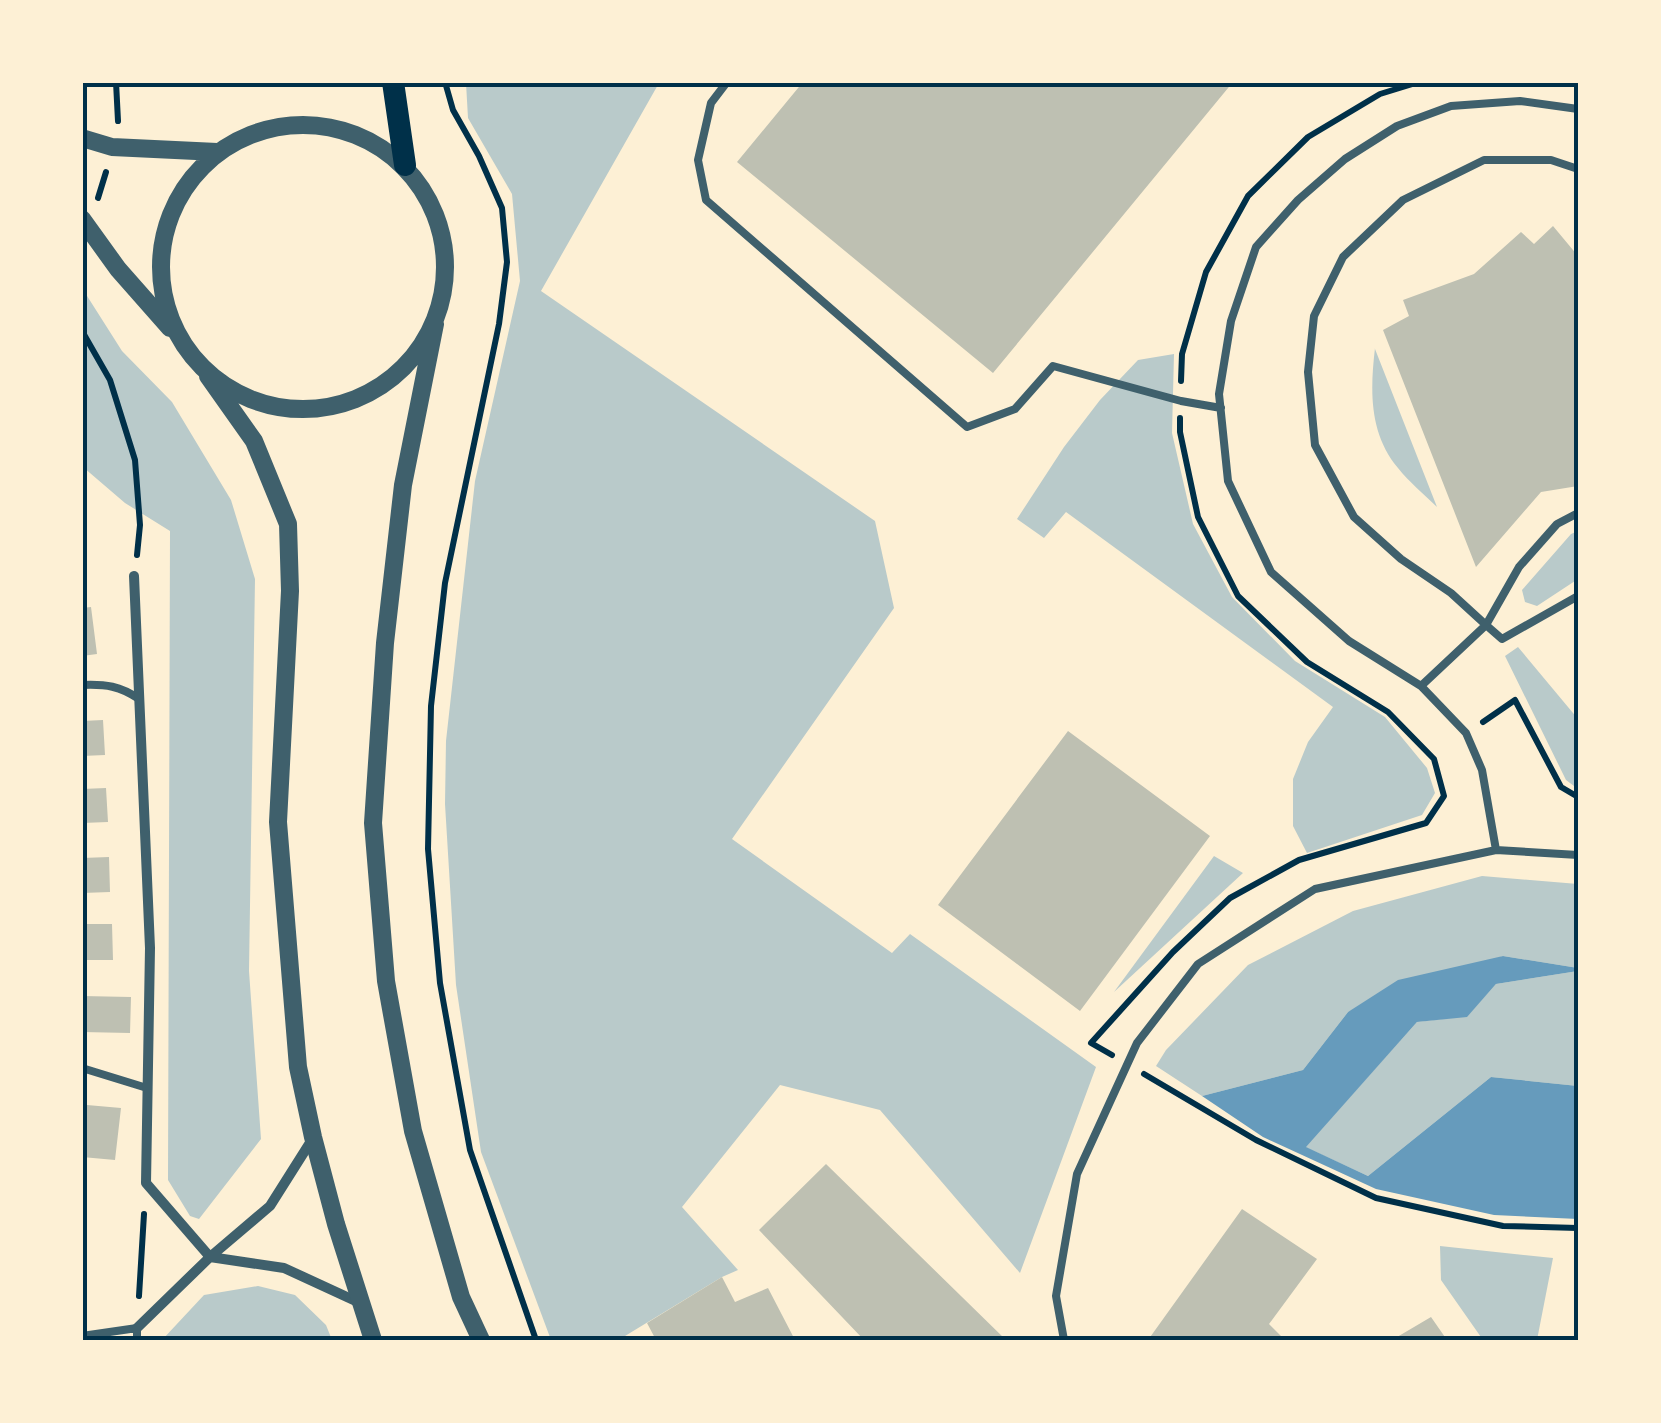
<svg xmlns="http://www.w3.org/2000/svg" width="1661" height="1423" viewBox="0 0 1661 1423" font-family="Poppins,sans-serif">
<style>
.green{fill:#b9caca}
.water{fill:#669bbc}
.building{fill:#bec0b2}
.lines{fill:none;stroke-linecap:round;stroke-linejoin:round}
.path{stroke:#003049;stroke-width:6}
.service{stroke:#3f606c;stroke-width:8}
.minor{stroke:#3f606c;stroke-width:10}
.tertiary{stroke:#3f606c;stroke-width:18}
.primary{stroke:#003049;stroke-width:22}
.neatline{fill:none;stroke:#003049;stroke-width:4}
</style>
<rect width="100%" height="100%" fill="#fdf0d5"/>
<!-- green -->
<path class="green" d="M466,83H659L541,291L875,521L894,608L732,839L892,953L910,934L1096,1067L1020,1273L880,1110L780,1085L682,1207L738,1270L722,1277L625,1336L627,1340H551L481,1152L456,985L445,804L446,741L475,481L520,281L512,194L468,118Z
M82,288L122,351L172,402L231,500L255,579L249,971L261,1139L199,1219L190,1216L168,1180L170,531L125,503L83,467Z
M1375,348V349L1437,507C1424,494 1409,482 1398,468C1369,433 1370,391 1375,348Z
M1174,354L1172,433L1193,524L1232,597L1295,661L1385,717L1427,768L1435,793L1422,815L1307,853L1293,826V779L1308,742L1333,707L1066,512L1044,538L1017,519L1064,447L1100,400L1138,360Z
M1578,531V579L1537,606L1525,602L1522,590L1571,534Z
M1518,647L1578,719V789L1566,780L1505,656Z
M1214,856L1243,873L1114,992Z
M1482,876L1578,884V968L1503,956L1348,1012L1303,1070L1202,1096L1156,1066L1166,1050L1248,965L1353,911Z
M1578,971V1086L1491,1077L1368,1176L1305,1147L1417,1022L1467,1016L1496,984Z
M1440,1246L1553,1258L1537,1340H1483L1441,1280Z
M258,1286L295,1295L326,1325L332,1340H162L204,1295Z"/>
<!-- water -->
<path class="water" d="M1503,956L1578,968V971L1496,984L1467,1017L1417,1022L1306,1147L1368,1176L1491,1077L1578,1086V1219L1494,1215L1376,1189L1263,1137L1202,1096L1303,1070L1348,1012L1398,980Z"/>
<!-- building -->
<path class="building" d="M803,82H1233L993,373L737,162Z
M1553,226L1578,256V486L1541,492L1476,567L1383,330L1409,316L1403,300L1474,274L1521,232L1534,244Z
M91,607L97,654L82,656V608Z
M103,720L105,755L82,756V721Z
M1068,731L1210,836L1080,1011L938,905Z
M106,788L108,822L82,823V789Z
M109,857L110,892L82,893V858Z
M82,924H112L113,960H82Z
M82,996L131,997L130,1033L82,1032Z
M87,1105L121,1108L115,1160L82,1157Z
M826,1164L1006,1340H864L759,1230Z
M1242,1209L1317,1259L1269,1324L1285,1340H1148Z
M722,1277L735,1302L768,1288L795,1340H656L647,1323Z
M1431,1317L1447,1340H1392Z"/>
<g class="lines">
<!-- path -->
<path class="path" d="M116,82L118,121
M445,82L453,110L479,156L502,208L507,262L499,324L445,583L431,706L428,849L440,983L470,1150L536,1340
M98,198L106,172
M82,331L110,380L135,460L140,525L137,555
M1181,381L1182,354L1206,272L1248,196L1308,137L1380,94L1419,82
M1483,722L1515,700L1561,787L1578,797
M1112,1055L1091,1043L1173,952L1230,898L1299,860L1426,823L1444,796L1434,759L1388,712L1307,662L1238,596L1198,517L1180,432V418
M1144,1074L1256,1140L1376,1198L1503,1226L1578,1228
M139,1296L144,1214"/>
<!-- service -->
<path class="service" d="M727,82L711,103L698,160L706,200L967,427L1015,409L1053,366L1181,401L1221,408
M1578,513L1557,524L1519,567L1486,625L1502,639L1578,596
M82,685C106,684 120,686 139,699
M1421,686L1486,625L1451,593L1401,559L1354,517L1315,445L1308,372L1314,316L1343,257L1403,200L1484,160H1551L1578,169
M1496,850L1482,770L1466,733L1421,686L1349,641L1271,572L1228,481L1219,394L1231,321L1256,247L1298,200L1345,159L1397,126L1451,106L1520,101L1578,109
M82,1068L147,1088
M82,1336L137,1328V1340
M1064,1340L1056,1296L1077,1174L1137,1043L1198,964L1315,889L1496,850L1578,855"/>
<!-- minor -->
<path class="minor" d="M134,576L150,948L146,1183L210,1257L137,1328
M210,1257L270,1206L313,1138
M210,1257L284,1268L360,1303"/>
<!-- tertiary -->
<path class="tertiary" d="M161 267a142 142 0 1 1 284 0a142 142 0 1 1-284 0Z
M82,138L112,147L217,152
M82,219L118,269L170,328
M435,324L403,485L385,643L373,823L386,981L413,1131L461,1297L481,1340
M208,376L254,441L288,524L290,591L278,822L298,1067L313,1137L336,1224L373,1340"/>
<!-- primary -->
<path class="primary" d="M393,82L405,165"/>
</g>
<!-- border -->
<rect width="1661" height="1423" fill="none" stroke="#fdf0d5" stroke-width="170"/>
<rect x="85" y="85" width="1491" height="1253" class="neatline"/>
</svg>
